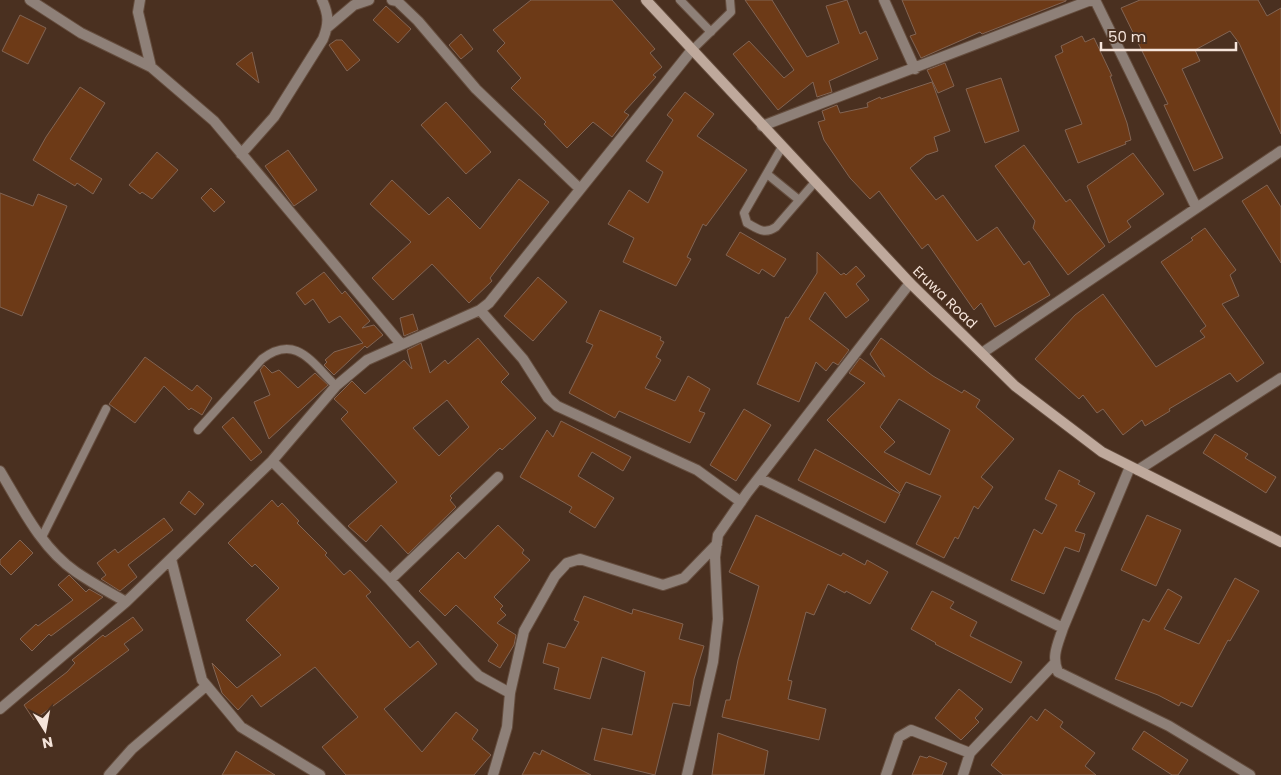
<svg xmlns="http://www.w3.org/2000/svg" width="1281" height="775" viewBox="0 0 1281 775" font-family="Poppins,sans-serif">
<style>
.building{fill:#6d3a17;stroke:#826453;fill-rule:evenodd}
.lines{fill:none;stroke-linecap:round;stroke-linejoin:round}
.lane-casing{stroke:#654d3e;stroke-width:10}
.street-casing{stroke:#654d3e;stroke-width:12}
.secondary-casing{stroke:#654d3e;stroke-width:12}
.lane{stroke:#8e8078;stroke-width:8}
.street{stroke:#8e8078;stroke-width:10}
.secondary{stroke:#bfa99c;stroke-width:10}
.labels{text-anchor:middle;stroke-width:4.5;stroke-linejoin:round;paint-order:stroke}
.street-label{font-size:14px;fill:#f5e4da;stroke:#4a3020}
</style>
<rect width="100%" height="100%" fill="#4a3020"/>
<!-- building -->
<path class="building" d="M531,0H612L655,49L650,53L662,67L653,75L656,77L624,112L629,115L612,137L593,122L567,148L544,124L546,122L511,88L521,78L497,51L505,43L493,30Z
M745,0H772L807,57L839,43L826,6L847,0L860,34L866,31L878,59L829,81L832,92L817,97L813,82L778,110L733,54L749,41L784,78L794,70Z
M902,0H1066V1L982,34L980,32L921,58L910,36L916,34Z
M1140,0H1258L1267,16L1281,8V134L1239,43L1230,31L1195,50L1200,61L1182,69L1223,158L1194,171L1164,105L1168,104L1121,8Z
M386,6L411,29L398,43L373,20Z
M20,15L46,28L28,64L2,51Z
M461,34L473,49L461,59L449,45Z
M1082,36L1085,42L1094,38L1112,76H1110L1127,123L1131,140L1125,142L1126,144L1078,163L1065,130L1082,124L1055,56L1063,52L1061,46Z
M336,40H342L360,60L347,71L329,45Z
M252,52L259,83L236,64Z
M945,63L954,86L938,93L927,70Z
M1001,78L1019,131L985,143L966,89Z
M932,82L950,131L934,137L938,151L926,155L910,168L936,200L943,195L977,241L997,227L1024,265L1029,261L1050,295L995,327L981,303L974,310L928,244L922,249L879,191L870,199L850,178L824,140L818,122L825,120L822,111L837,105L840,113L868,107L867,103L880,97L881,99Z
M80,87L105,103L70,159L102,179L93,194L77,183L75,186L33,160L46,137Z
M685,92L714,114L697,136L747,170L706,226L703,224L687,257L691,259L676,286L623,262L634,238L608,224L629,190L648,203L663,172L646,161L673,120L667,115Z
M446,102L491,152L466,174L421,125Z
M1024,145L1066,202L1070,199L1105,246L1068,275L1033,228L1035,221L995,166Z
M288,150L317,190L294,206L265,166Z
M157,152L178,170L152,199L142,192L140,194L129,185Z
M1133,153L1164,194L1127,221L1131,227L1109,243L1087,186Z
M519,179L549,202L490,278L492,281L469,303L432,264L393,300L372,278L411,242L370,204L392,180L429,215L448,197L480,229Z
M1267,185L1281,207V263L1242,201Z
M211,188L225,202L214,212L201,198Z
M0,193L33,206L38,194L67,206L22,316L0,307Z
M1205,228L1236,270L1230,275L1239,296L1222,304L1264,363L1237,382L1230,373L1169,409L1170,411L1145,426L1142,420L1123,435L1103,409L1097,413L1083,395L1079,399L1035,359L1075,315L1103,294L1156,367L1205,337L1200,331L1206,326L1161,262L1193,240L1191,238Z
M740,232L786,259L774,277L762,269L759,274L726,255Z
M817,252L841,275L844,273L846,275L856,266L865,276L856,284L869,300L846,318L825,292L809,319L849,350L838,365L833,362L826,371L816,362L799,402L757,384L786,317L788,318L817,273Z
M324,272L342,294L345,291L370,321L362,328L374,325L383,335L367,348L365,346L334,375L324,365L327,362L325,360L334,352L363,343L340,316L329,323L313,299L305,305L296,293Z
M538,277L567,302L533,341L504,316Z
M600,310L661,337L660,340L664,342L656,357L661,360L645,388L675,401L688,376L710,389L699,411L705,413L690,443L619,411L615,418L569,393L593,345L586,342Z
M413,314L418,330L404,336L400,318Z
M478,338L509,374L501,382L536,418L502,450L500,448L450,496L452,498L450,500L456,507L408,554L381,525L366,542L348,526L397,482L341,419L348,412L334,399L352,381L365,394L404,360L412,369L407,350L421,343L430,373L445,360L448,364ZM447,400L469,427L439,456L413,428Z
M881,338L933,376L962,393L964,390L980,400L976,407L1014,439L981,477L993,487L978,509L974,506L958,539L955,537L944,558L916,544L941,496L906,482L900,493L827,420L865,383L849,373L860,358L885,377L870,354ZM899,399L950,430L930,475L884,452L895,442L880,427Z
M145,357L192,391L197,385L212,398L202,415L191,408L189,410L164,386L135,423L109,404Z
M264,365L272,373L279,370L298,388L315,373L328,385L269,439L254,402L270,395L260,370Z
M744,409L771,425L736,481L710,465Z
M233,417L262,452L251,461L222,427Z
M561,421L631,457L623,471L592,452L578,476L614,498L595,528L569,512L572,507L520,477L547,430L553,437Z
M1215,434L1248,454L1245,458L1276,477L1266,493L1203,453Z
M815,449L900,494L885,523L798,480Z
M1059,470L1080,481L1078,484L1095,493L1075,531L1085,534L1079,552L1065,547L1044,594L1011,580L1034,529L1042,534L1057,505L1045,499Z
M189,491L204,504L195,515L180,503Z
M272,500L278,507L282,503L299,521L297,523L327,553L325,555L344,575L350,570L371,592L366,596L410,648L418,641L437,664L384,709L422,752L456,712L478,730L472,739L491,755L474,775H346L322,747L358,717L315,667L261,707L252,695L238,710L222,693L212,663L237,688L281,655L246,620L279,588L255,564L252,567L228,543Z
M756,515L841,556L843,553L865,565L867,560L888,572L870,604L846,591L845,593L828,584L814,615L806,612L788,680L792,681L788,699L826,709L819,740L722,717L726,700H730L738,660L759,586L729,572Z
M1147,515L1181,530L1156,586L1121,570Z
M164,518L173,530L128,565L137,577L120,591L101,579L106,575L97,563L115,549L118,553Z
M498,525L524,550L522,553L530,560L494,597L503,606L500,609L506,615L497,623L516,635L514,645L500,668L488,661L498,645L456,605L445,616L419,591L458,552L465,559Z
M20,540L33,553L11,575L0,564V560Z
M69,575L86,592L89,589L103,597L51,636L49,634L32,651L20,639L36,624L38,626L73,600L58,585Z
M1235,578L1259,591L1230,641L1228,640L1192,707L1181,702L1179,706L1158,695L1115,679L1143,619L1149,622L1168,589L1182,597L1164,629L1199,644Z
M932,591L954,602L950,608L977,622L970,636L1022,662L1011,683L935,644L936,643L911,629Z
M584,596L632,614L633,609L683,624L679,639L704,646L694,679L690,706L673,703L655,775L594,760L602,728L632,735L645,672L602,657L590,699L554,689L559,668L543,663L548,643L565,648L579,622L574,620Z
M133,617L143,630L124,644L129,650L34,720L24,705L67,672L75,663L72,660L103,635L105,637Z
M959,689L983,709L975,718L979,722L961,740L935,718Z
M1045,709L1063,722L1060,727L1095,753L1085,766L1096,775H1003L991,765L1031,716L1037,721Z
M1144,731L1188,760L1178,775H1172L1132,749Z
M718,733L768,751L764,775H712Z
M542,750L591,775H522L534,752L540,755Z
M236,751L275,775H222Z
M920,756L927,758L929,756L947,763L942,775H912Z"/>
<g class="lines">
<defs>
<path id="lane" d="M680,0L711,32
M691,51L731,12L730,0
M782,147L744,213L747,223C758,229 764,235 776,227L815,182
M767,174L799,200
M198,430L262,359C296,333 312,363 336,386
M42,537L106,409"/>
<path id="street" d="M30,0L81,33L151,67L214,121L401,344
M140,0L138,12L151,67
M392,0L397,1L418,21L476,89L580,189
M884,0L915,69
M1095,0L1196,207
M328,27L354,5L369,0
M762,126L1091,0
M241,154L274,117L323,39C329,24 329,15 322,0
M480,310L523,359L548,398L557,406L697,470L741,502
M982,353L1281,151
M272,461L390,580L467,664L479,676L510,693
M1130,467L1063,628C1058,644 1051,656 1058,672L1169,726L1250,775
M1138,470L1281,378
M0,471C21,506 41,548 76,572C92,583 109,592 126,602
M759,478L1063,628
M171,559L202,680L241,727L320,775
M390,580L498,477
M0,709L126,602L272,461L336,386L367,360L480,310L489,303L691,51
M109,775L132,749L206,686
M493,775L507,727L510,693L524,631L555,576L567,563L580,559L663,585L684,578L717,544
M687,775L713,662L718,619L715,557L718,535L747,493L910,283
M886,775L899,737L911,730L970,753
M963,775L970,753L1054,664"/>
<path id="secondary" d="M646,0L910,283L1015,386L1102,452L1281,542"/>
</defs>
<!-- lane casing -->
<use href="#lane" class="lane-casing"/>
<!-- street casing -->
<use href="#street" class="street-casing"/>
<!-- secondary casing -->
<use href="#secondary" class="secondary-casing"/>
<!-- lane -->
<use href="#lane" class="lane"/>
<!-- street -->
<use href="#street" class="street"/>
<!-- secondary -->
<use href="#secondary" class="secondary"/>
</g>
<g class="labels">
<!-- street labels -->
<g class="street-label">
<text transform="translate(945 297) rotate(44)" y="5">Eruwa Road</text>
</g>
</g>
<!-- north arrow -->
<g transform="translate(45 730) rotate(169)" stroke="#4a3020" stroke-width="4" paint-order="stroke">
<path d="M0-4L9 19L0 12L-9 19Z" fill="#f5e4da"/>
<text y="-8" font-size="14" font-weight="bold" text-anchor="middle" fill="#f5e4da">N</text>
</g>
<!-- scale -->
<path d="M1101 42v8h135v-8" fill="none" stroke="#f5e4da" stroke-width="2.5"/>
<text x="1108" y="42" font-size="15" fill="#f5e4da" stroke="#4a3020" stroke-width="4" paint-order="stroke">50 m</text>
</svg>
